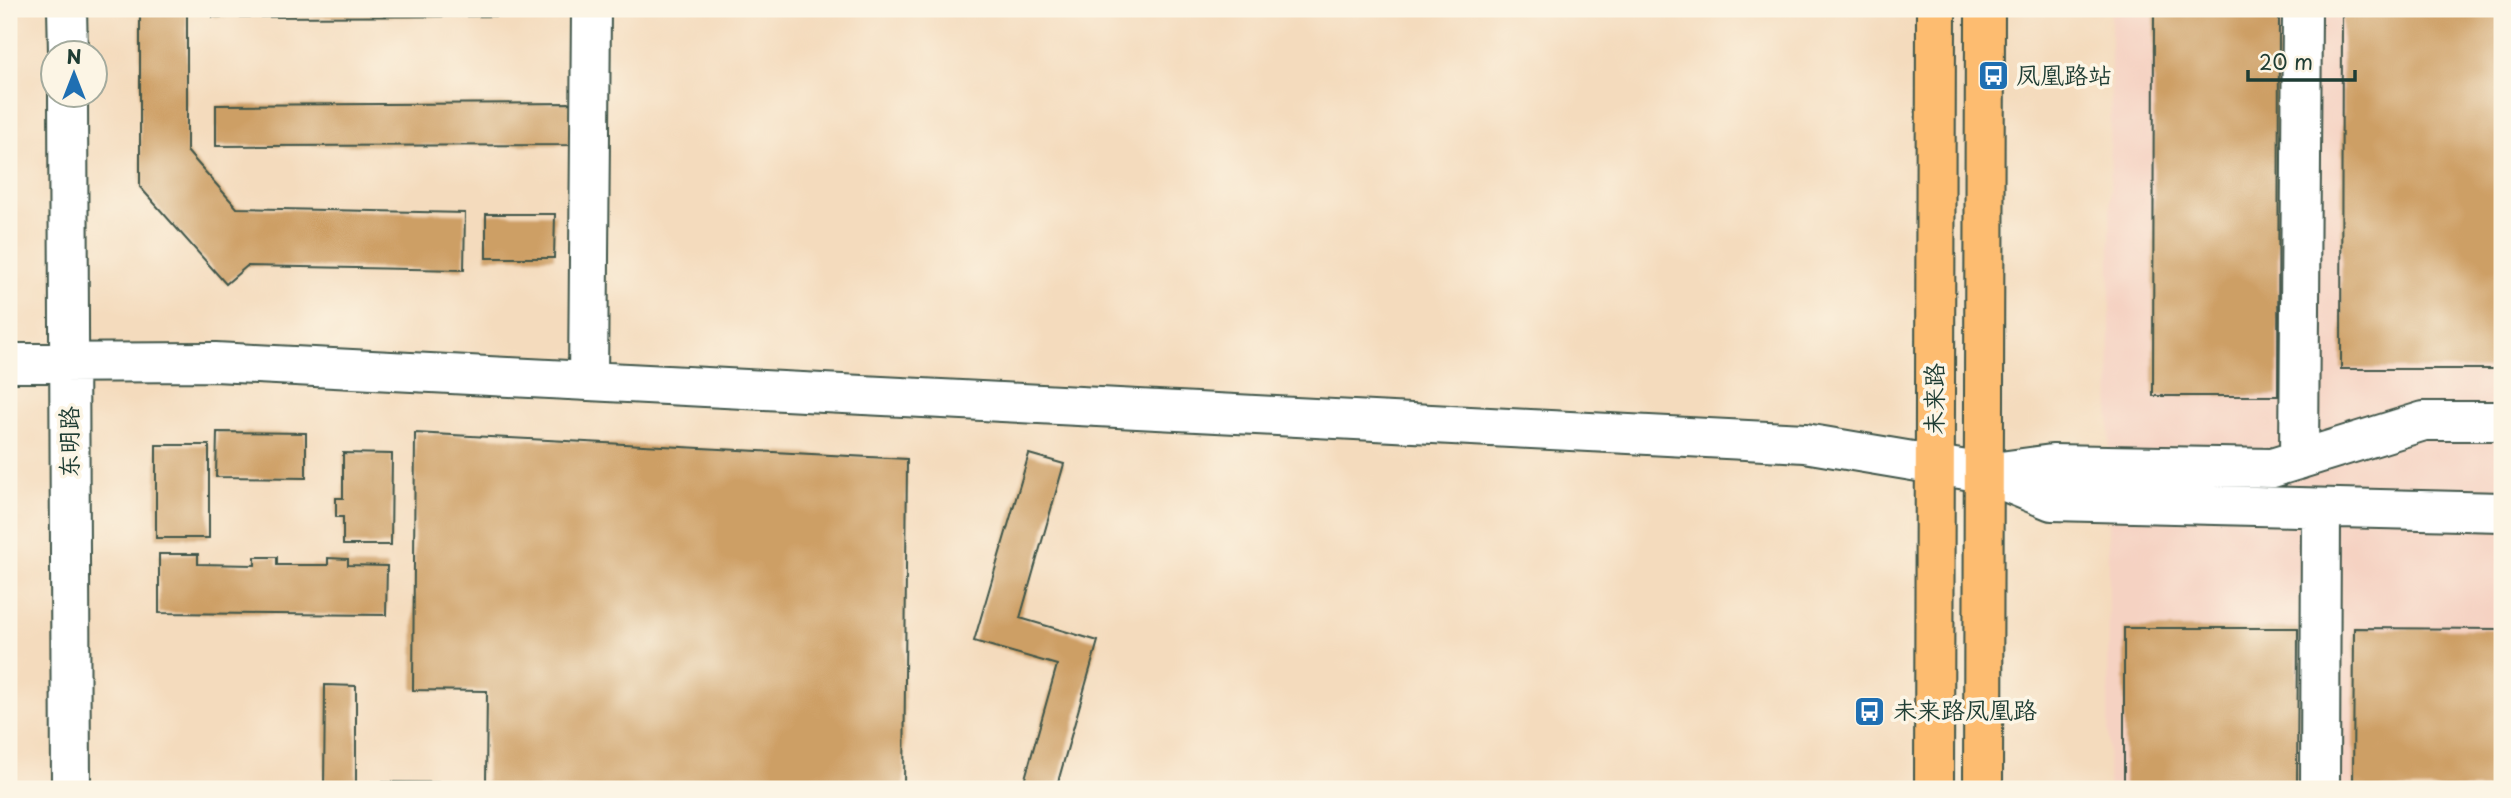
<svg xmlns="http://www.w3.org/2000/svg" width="2511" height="798" viewBox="0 0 2511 798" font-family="'Playpen Sans','LXGW WenKai TC',sans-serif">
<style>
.built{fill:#f5d2c2}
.building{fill:#cd9f65}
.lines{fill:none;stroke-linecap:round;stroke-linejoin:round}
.minor-casing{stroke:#3f5549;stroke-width:42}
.major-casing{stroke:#3f5549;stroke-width:42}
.minor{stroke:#fff;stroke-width:38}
.major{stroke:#fdbc70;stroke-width:38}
.labels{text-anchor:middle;stroke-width:7;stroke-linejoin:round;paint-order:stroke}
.poi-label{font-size:24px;fill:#1f3d34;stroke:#fcf5e5;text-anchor:start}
.street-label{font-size:24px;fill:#1f3d34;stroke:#fcf5e5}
</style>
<rect width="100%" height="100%" fill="#fcf5e5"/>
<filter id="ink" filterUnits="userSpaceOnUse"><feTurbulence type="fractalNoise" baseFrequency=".0143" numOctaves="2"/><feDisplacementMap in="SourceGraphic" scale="14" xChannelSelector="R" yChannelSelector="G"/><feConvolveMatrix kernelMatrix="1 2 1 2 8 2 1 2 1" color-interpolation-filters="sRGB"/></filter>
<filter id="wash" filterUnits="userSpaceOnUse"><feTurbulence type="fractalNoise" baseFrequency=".00686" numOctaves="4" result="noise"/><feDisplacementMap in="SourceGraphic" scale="28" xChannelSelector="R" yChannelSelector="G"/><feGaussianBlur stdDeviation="1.57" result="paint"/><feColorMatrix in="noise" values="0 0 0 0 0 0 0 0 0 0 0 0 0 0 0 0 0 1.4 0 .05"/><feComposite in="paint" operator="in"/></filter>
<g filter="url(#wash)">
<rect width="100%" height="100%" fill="#f4dbbd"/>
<!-- built -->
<path class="built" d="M2111,9H2502V789H2108Z"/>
<g id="blocks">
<!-- building -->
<path class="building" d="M140,9H187V151L237,208L465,213L464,270L247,266L226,284L140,187Z
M213,9H558V16L213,17Z
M2154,9H2279L2278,396H2153Z
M2342,9H2502V369H2341Z
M572,103V145L216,146V105Z
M486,214H555L554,258H486Z
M217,432L306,433V478L216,477Z
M415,433L907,459L904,789H370V782L486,783L487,691L413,690Z
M156,445H209V538H156Z
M343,453L392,454L391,545H343V517H336V498H343Z
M1029,454L1064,464L1020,618L1098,641L1056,789H1022L1057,665L974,641Z
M159,554H198V564L255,565V557H277V565H328V558L348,559V565L387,566L386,615L159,613Z
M2124,628H2298L2297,789H2124Z
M2354,628L2502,629V789H2353Z
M325,685L356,686V789H324Z"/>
</g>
</g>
<g filter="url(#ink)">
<use href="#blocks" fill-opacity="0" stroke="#3f5549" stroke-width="2"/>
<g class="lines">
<defs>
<path id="minor" d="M67,9L68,52
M68,94L71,789
M9,363L215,362L1805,443L1984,473L2052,501L2502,512
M588,381L591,9
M2299,460L2302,9
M1986,473L2052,464L2272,468L2424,421H2502
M2320,789L2321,508"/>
<path id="major" d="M1934,789L1936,9
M1983,789L1985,9"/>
</defs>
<!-- minor casing -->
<use href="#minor" class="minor-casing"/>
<!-- major casing -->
<use href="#major" class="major-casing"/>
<!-- minor -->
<use href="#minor" class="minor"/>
<!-- major -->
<use href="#major" class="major"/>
</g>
</g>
<!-- icons -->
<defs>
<symbol id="bus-square" viewBox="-11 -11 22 22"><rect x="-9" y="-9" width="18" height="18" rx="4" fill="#1f6fb2" stroke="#fcf5e5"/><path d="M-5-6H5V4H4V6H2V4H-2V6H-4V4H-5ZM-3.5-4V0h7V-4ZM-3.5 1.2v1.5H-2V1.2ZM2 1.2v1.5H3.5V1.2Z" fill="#fff"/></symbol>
</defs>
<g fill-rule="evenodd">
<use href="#bus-square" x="1976" y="58" width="35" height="35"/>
<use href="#bus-square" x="1852" y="694" width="35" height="35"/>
</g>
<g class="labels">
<!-- poi labels -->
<g class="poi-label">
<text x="2016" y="84">凤凰路站</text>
<text x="1893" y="719">未来路凤凰路</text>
</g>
<!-- street labels -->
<g class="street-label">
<text transform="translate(1935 399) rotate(-90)" y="8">未来路</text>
<text transform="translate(70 442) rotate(-90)" y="8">东明路</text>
</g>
</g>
<!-- margin -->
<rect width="2511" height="798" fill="none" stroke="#fcf5e5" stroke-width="35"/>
<!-- north arrow -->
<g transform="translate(74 74)"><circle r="33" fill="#fcf5e5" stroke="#a4ab9e" stroke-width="2"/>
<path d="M0-5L12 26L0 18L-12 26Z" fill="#1f6fb2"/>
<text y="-10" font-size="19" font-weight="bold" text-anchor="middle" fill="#1f3d34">N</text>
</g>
<!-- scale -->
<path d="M2248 70v10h107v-10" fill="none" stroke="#1f3d34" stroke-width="3.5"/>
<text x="2259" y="70" font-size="21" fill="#1f3d34" stroke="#fcf5e5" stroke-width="5" paint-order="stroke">20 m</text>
</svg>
